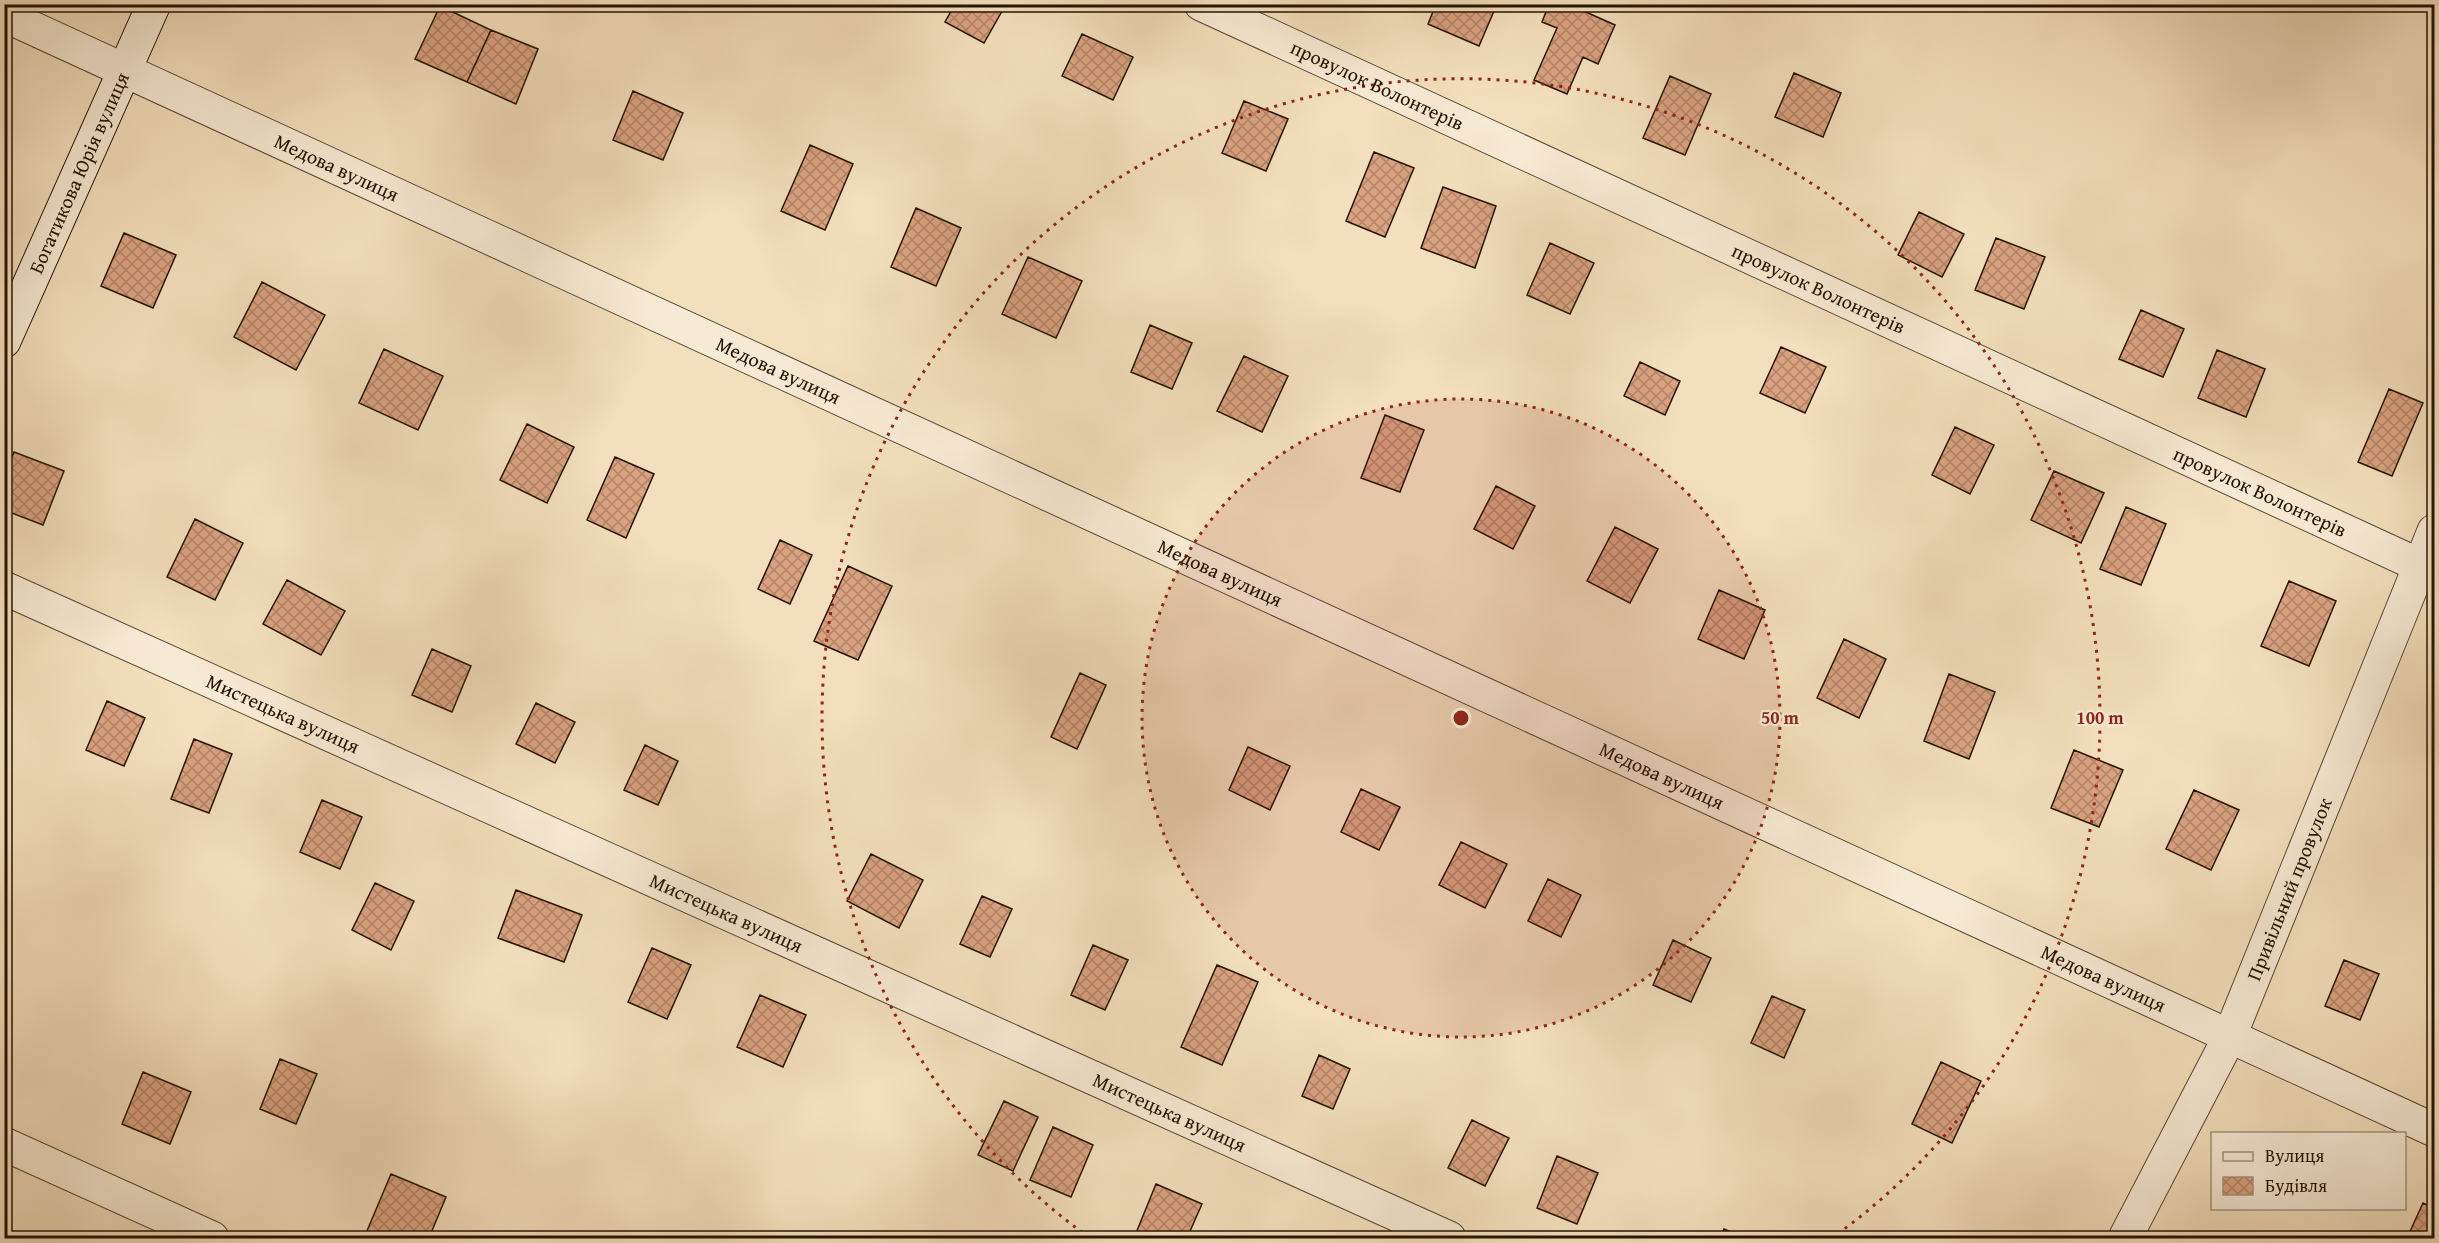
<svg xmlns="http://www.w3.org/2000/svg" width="2439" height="1243" viewBox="0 0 2439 1243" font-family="'Gentium Book Plus',serif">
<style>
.building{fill:url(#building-cross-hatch);stroke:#251400;stroke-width:1.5}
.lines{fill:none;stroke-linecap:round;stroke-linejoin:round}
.street-casing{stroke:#58472f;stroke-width:35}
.secondary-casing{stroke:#251400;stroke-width:35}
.street{stroke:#f7ead4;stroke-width:33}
.secondary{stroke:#f7ead4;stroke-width:33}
.ring{fill:none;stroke:#8f2418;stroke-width:3;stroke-dasharray:3 6}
.labels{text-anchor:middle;stroke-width:4.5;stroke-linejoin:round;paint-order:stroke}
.street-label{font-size:20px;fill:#251400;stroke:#f7ead4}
.centre{fill:#8f2418;stroke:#f7ead4;stroke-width:3}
.ring-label{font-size:18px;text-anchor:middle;font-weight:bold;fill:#8f2418;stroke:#f7ead4;stroke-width:4.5;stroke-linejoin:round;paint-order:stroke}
</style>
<defs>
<pattern id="building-cross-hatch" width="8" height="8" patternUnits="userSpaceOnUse" patternTransform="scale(1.5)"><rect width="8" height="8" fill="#daa281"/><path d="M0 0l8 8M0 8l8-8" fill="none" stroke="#b18367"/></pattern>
</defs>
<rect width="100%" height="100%" fill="#f3dfbd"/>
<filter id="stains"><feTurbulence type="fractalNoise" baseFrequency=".00333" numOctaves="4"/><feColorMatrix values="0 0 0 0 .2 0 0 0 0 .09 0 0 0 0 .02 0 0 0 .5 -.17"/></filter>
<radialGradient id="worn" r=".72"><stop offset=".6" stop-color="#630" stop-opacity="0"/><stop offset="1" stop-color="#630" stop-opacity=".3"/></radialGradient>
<!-- building -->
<path class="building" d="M955,4H1006L984,43L945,22Z
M1436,4H1497L1479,46L1428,24Z
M1549,4H1568L1615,25L1598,64L1583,57L1567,94L1534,80L1557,28L1542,22Z
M440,6L491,30L467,82L415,59Z
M491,30L538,49L516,104L467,82Z
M1082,34L1133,57L1113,100L1062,76Z
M1794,73L1841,93L1823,137L1775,117Z
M1670,76L1711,94L1685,155L1643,138Z
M633,91L683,113L663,160L613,140Z
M1244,101L1288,119L1266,171L1222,153Z
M810,145L853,164L825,230L781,211Z
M1374,152L1414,168L1385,237L1346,221Z
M1443,187L1496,206L1475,268L1421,248Z
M916,208L961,228L936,286L891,267Z
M1919,212L1964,234L1942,277L1898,255Z
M124,233L176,255L153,308L101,286Z
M1996,238L2045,257L2024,309L1975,290Z
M1550,243L1594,263L1570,314L1527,295Z
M1028,257L1082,281L1056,338L1002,314Z
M262,282L325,315L296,370L234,337Z
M2141,310L2184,329L2163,377L2119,359Z
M1150,325L1192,343L1172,389L1131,372Z
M1781,347L1826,367L1805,413L1760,393Z
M384,349L443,376L418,430L359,403Z
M2217,350L2265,369L2246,417L2198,398Z
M1244,356L1288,376L1262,432L1217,411Z
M1640,362L1680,381L1665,415L1624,396Z
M2389,389L2423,403L2392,476L2358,462Z
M1385,415L1424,430L1400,492L1361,478Z
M527,424L574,447L547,503L500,480Z
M1955,427L1994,445L1970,494L1932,475Z
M14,452L64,471L43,525L4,510V475Z
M615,457L654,474L626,538L587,520Z
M2054,471L2104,493L2081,543L2031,520Z
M1496,486L1535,506L1513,549L1474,529Z
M2126,507L2166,524L2141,585L2100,569Z
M195,519L243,543L215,600L167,577Z
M1615,527L1658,549L1630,603L1587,581Z
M780,540L812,555L790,604L758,589Z
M848,566L892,586L858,660L814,641Z
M287,580L345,611L321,655L263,624Z
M2289,581L2336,601L2309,666L2261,646Z
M1719,590L1765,610L1744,659L1698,639Z
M1844,639L1886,659L1859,718L1817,698Z
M432,649L471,666L452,712L412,695Z
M1080,673L1106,685L1077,749L1051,737Z
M1949,674L1995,692L1969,759L1924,741Z
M107,701L145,718L124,766L86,750Z
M536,703L575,722L555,763L516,744Z
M194,739L232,754L209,813L171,799Z
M645,745L678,761L658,805L624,790Z
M1248,747L1290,766L1270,810L1229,790Z
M2074,750L2123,770L2099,827L2051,808Z
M1361,789L1400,807L1379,850L1341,832Z
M2194,790L2239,810L2211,870L2166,849Z
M322,800L362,817L340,869L300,852Z
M1461,842L1507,864L1485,908L1439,885Z
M871,854L923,880L899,928L847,901Z
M1548,879L1581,895L1561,937L1528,921Z
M375,883L414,901L391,950L352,930Z
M516,890L582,915L564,962L498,938Z
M982,896L1012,909L990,957L960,944Z
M1673,940L1711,958L1691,1002L1653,985Z
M1093,945L1128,960L1105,1010L1071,995Z
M652,948L691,965L667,1019L628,1002Z
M2344,960L2379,974L2360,1020L2325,1006Z
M1217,965L1258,982L1222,1065L1181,1047Z
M760,995L806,1015L783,1067L737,1047Z
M1772,996L1805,1010L1784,1058L1751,1043Z
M1319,1055L1350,1069L1333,1109L1302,1096Z
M280,1059L317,1074L296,1124L260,1109Z
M1941,1062L1981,1081L1952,1143L1912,1124Z
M143,1072L191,1092L170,1144L122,1124Z
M1004,1101L1038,1117L1013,1171L978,1155Z
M1472,1120L1509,1138L1485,1186L1448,1168Z
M1053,1127L1093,1145L1071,1197L1030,1180Z
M1557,1156L1598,1173L1577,1224L1537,1208Z
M391,1174L446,1197L429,1238H364Z
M1156,1184L1202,1204L1187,1238H1148L1136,1233Z
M2423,1203L2434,1208V1238H2407Z
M1724,1229L1745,1238H1719Z"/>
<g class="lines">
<defs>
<g id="street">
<path id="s1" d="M1201,4L2434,572"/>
<path id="s2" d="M4,15L2434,1130"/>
<path id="s3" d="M4,588L1449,1238"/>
<path d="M4,1144L212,1238"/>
<path id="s4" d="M2125,1238L2229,1038L2434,531"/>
</g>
<g id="secondary">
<path id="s5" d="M4,341L154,4"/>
</g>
</defs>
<!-- street casing -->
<use href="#street" class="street-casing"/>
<!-- secondary casing -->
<use href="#secondary" class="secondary-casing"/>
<!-- street -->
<use href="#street" class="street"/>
<!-- secondary -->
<use href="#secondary" class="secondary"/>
</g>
<!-- distance rings -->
<circle cx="1461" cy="718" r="319" fill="#8f2418" fill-opacity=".12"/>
<g class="ring">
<circle cx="1461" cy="718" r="319"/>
<path d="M1090 1238A639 639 0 1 1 1832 1238"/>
</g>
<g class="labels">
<!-- street labels -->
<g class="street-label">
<text dy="7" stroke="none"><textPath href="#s1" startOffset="194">провулок Волонтерів</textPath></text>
<text dy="7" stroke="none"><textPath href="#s2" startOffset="366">Медова вулиця</textPath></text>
<text dy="7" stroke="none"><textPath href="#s5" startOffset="184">Богатикова Юрія вулиця</textPath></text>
<text dy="7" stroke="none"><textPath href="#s1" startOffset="680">провулок Волонтерів</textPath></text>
<text dy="7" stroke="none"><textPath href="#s2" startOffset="852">Медова вулиця</textPath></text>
<text dy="7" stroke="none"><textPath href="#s1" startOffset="1166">провулок Волонтерів</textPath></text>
<text dy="7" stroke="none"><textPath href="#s2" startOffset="1338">Медова вулиця</textPath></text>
<text dy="7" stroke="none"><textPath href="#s3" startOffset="306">Мистецька вулиця</textPath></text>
<text dy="7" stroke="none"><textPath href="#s2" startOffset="1824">Медова вулиця</textPath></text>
<text dy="7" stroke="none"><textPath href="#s4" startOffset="386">Привільний провулок</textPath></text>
<text dy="7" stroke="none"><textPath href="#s3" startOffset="792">Мистецька вулиця</textPath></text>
<text dy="7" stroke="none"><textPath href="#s2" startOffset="2310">Медова вулиця</textPath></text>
<text dy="7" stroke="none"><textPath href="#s3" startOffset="1278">Мистецька вулиця</textPath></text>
</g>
</g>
<circle cx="1461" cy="718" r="9" class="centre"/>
<g class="ring-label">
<text x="1780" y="724">50 m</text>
<text x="2100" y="724">100 m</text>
</g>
<!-- margin -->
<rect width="2439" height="1243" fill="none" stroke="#f3dfbd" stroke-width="24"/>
<rect x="6" y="6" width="2427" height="1231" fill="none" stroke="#251400" stroke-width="3"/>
<rect x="12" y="12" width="2415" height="1219" fill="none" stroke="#251400" stroke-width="1.5"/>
<!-- legend -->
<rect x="2211" y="1132" width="195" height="78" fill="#f7ead4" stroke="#a3947f" stroke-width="1.5"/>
<rect x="2223" y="1152" width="30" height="9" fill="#f7ead4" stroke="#a3947f" stroke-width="1.5"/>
<text x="2265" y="1162" font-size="18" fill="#251400">Вулиця</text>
<rect x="2223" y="1177" width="30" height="18" fill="url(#building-cross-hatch)" stroke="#a3947f" stroke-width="1.5"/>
<text x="2265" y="1192" font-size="18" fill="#251400">Будівля</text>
<rect width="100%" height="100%" filter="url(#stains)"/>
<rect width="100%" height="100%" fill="url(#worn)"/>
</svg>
